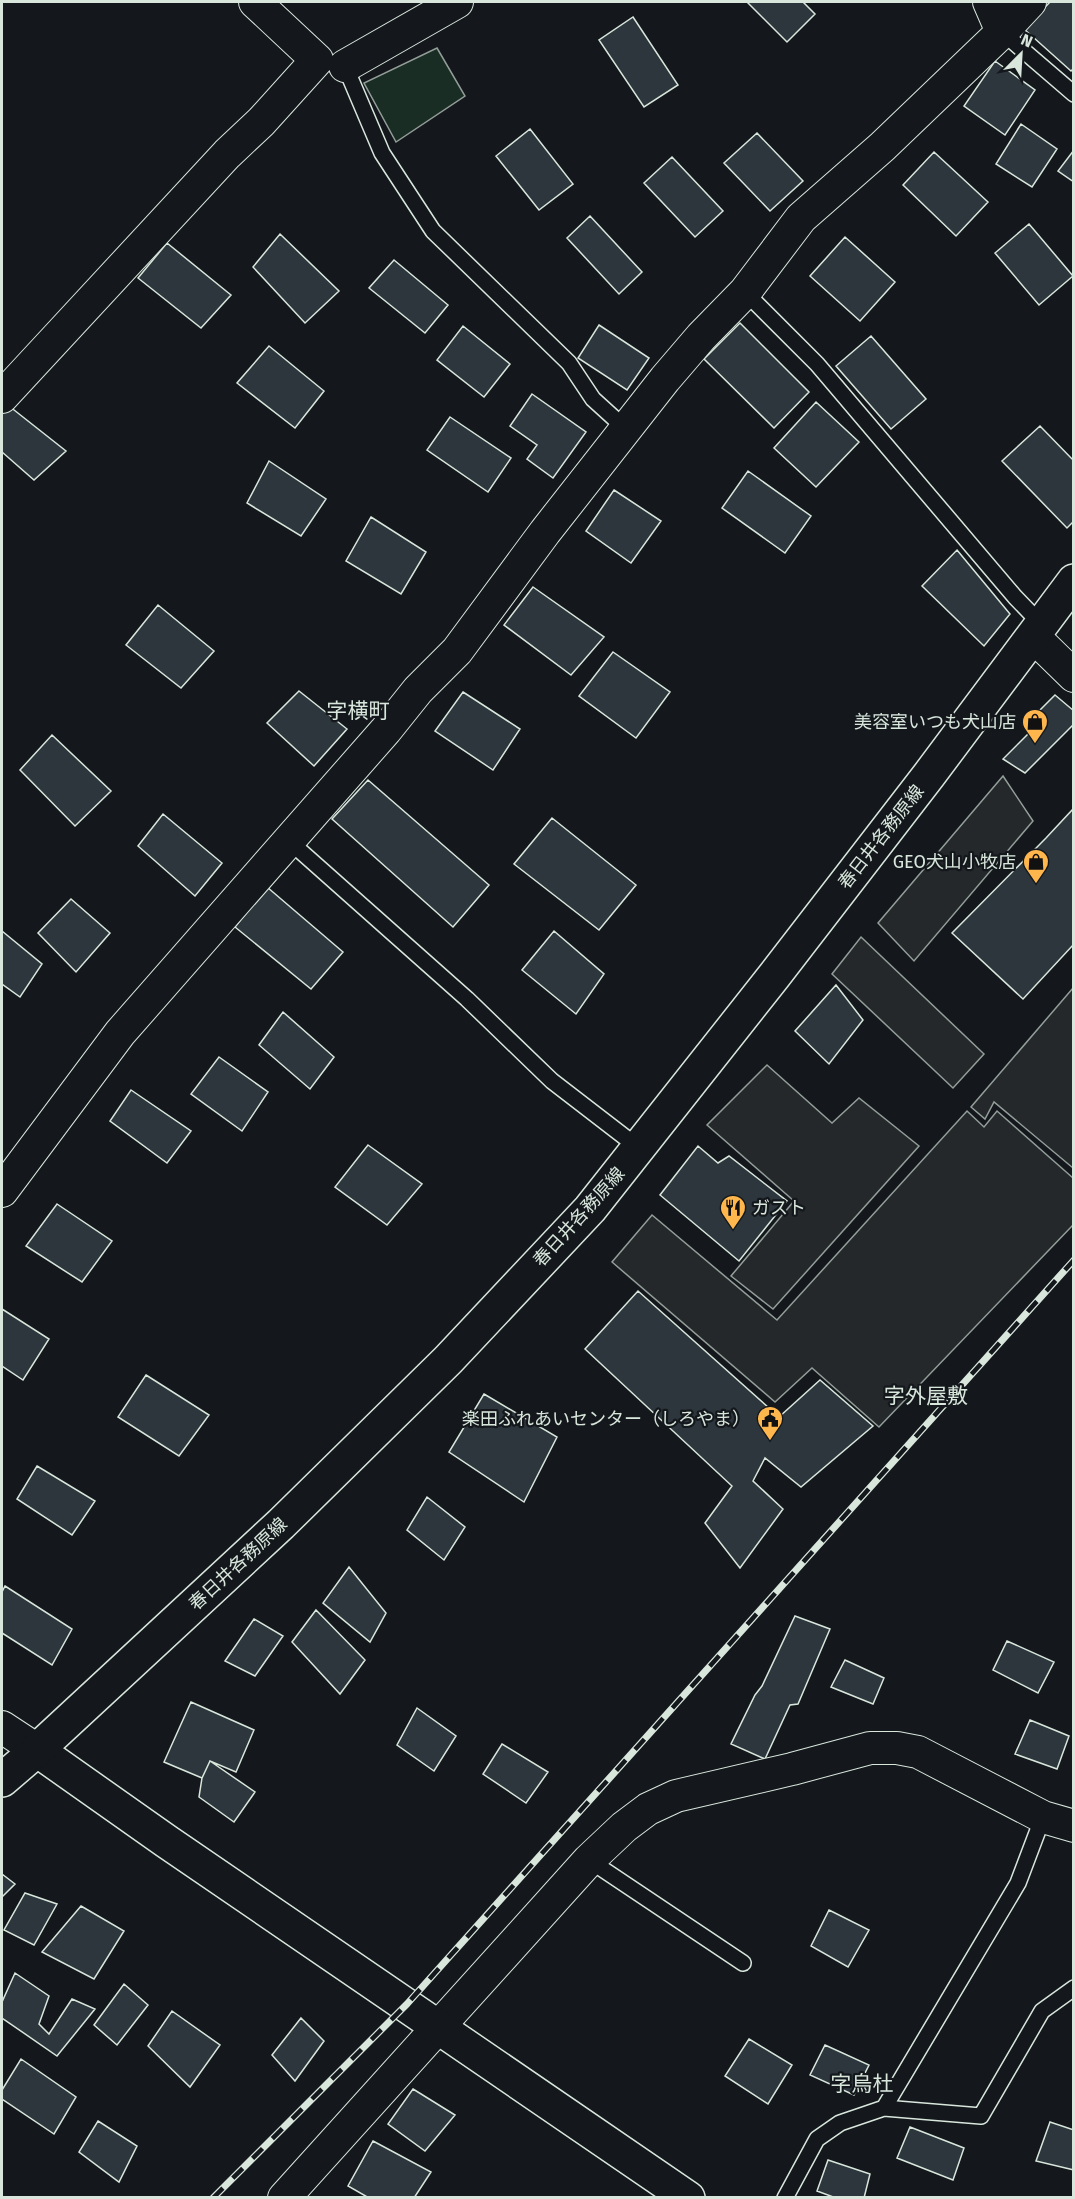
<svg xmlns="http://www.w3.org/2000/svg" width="1075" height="2199" viewBox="0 0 1075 2199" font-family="'Fira Sans','Noto Sans JP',sans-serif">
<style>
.green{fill:#1a2d24;stroke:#939e99;stroke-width:1.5}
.parking{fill:#24282b;stroke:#939e99;stroke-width:1.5}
.building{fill:#2c363c;stroke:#d8e6dc;stroke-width:1.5}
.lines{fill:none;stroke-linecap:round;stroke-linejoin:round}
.service-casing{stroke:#d8e6dc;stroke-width:18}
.minor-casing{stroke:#d8e6dc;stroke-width:34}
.tertiary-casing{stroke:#d8e6dc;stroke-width:36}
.primary-casing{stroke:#d8e6dc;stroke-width:36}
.service{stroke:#14181c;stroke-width:15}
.minor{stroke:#14181c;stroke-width:32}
.tertiary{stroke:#14181c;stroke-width:33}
.primary{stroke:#14181c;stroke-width:33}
.rail-casing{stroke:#d8e6dc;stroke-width:7}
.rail{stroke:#14181c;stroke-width:4.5;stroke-dasharray:14;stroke-linecap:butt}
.labels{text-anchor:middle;stroke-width:4.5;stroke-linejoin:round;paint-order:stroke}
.poi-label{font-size:18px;fill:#d8e6dc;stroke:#14181c;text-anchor:end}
.street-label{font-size:18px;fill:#d8e6dc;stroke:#14181c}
.quarter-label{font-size:21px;fill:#d8e6dc;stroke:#14181c}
</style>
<rect width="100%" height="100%" fill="#14181c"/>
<!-- green -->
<path class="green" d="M437,48L465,96L396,142L364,83Z"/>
<!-- parking -->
<path class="parking" d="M1003,776L1033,821L914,961L878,923Z
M861,937L984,1054L953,1088L832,974Z
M1073,988V1168L994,1102L985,1119L971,1107Z
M767,1065L832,1123L859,1098L919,1146L773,1309L731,1276L794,1201L707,1125Z
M967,1111L984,1127L997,1111L1073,1178V1225L879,1427L812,1368L775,1402L612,1262L652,1215L777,1320Z"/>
<!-- building -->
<path class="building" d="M747,2H803L815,14L787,42Z
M1050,2H1074V68L1071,71L1024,29Z
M633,17L678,85L644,107L599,40Z
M995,61L1035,90L1005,135L964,106Z
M1021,124L1057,149L1032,187L996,164Z
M530,129L573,184L539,210L496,156Z
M757,133L803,181L770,211L724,163Z
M1074,150V182L1058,171Z
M934,152L988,202L956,236L903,185Z
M672,157L723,211L695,237L644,183Z
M590,216L642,272L619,294L567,238Z
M1029,224L1073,276L1039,305L995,253Z
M280,234L339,291L305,323L253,267Z
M845,237L895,282L860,321L810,276Z
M167,243L231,295L201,328L138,278Z
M394,260L448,305L425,333L369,288Z
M740,323L809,392L774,428L704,359Z
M599,325L649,358L627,390L578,358Z
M463,326L510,364L484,397L437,360Z
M871,336L926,399L891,429L836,366Z
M269,346L324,391L295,428L237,383Z
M532,394L586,432L553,478L527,459L537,445L510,426Z
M816,402L859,442L816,487L774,448Z
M9,406L66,451L34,480L2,452V414Z
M450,417L511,458L488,492L427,450Z
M1040,426L1074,461V521L1067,528L1002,461Z
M269,461L326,499L301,536L247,503Z
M748,471L811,516L785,553L722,508Z
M614,490L661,521L631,563L586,531Z
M371,517L426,552L401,594L346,561Z
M957,550L1010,614L984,646L922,586Z
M533,587L604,637L571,675L504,625Z
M158,605L214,651L181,688L126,645Z
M613,652L670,692L636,738L579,696Z
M299,691L347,729L314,766L267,723Z
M463,692L520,729L493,770L435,731Z
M1055,695L1074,711V724L1025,773L1003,759L1032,730L1031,719Z
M52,735L111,791L75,826L20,770Z
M368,780L489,885L453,927L332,819Z
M1074,808V944L1023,999L952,933L1046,838Z
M163,814L222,863L195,896L138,846Z
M552,818L636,885L599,930L514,864Z
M267,887L343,952L311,989L235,927Z
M71,899L110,933L76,972L38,933Z
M2,931L42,964L20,997L2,984Z
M554,931L604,974L576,1014L522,970Z
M836,985L863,1020L829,1064L795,1031Z
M283,1012L334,1057L310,1089L259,1045Z
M219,1057L268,1092L242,1131L191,1094Z
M131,1090L191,1131L167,1163L110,1121Z
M368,1145L422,1184L387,1225L335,1187Z
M698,1146L718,1163L729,1156L787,1201L739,1261L660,1195Z
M57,1204L112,1241L82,1282L26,1246Z
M638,1291L779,1417L820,1380L873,1426L801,1487L765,1458L753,1481L783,1509L740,1568L705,1523L732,1486L585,1349Z
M2,1309L49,1339L23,1380L2,1366Z
M146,1375L209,1415L179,1456L118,1417Z
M484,1394L557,1437L524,1502L449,1452Z
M37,1466L95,1501L72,1535L17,1499Z
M427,1497L465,1527L444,1560L407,1530Z
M349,1567L386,1613L370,1642L323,1603Z
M5,1586L72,1629L52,1665L2,1633V1592Z
M316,1610L365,1660L340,1694L292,1642Z
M795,1616L830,1629L798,1704L790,1705L765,1759L731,1744L755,1695L762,1686Z
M254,1619L283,1636L255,1676L225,1661Z
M1007,1641L1054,1662L1038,1693L993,1670Z
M845,1660L884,1678L873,1704L831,1687Z
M191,1702L254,1730L236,1772L210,1761L202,1778L164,1762Z
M417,1708L456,1736L434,1771L397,1745Z
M1030,1720L1069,1736L1057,1769L1015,1754Z
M502,1744L548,1772L526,1803L483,1774Z
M210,1761L255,1792L234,1822L199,1797L202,1778Z
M2,1874L15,1884L2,1897Z
M25,1893L57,1904L34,1945L4,1930Z
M81,1906L124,1931L94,1979L42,1952Z
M829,1910L869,1930L848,1967L811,1946Z
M15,1973L49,1996L39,2024L49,2034L72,1999L95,2009L57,2056L2,2018V2002Z
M124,1984L148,2005L117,2045L94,2025Z
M172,2011L220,2045L190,2087L148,2046Z
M301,2018L324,2041L295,2081L272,2055Z
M749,2039L792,2065L768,2104L725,2076Z
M825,2045L869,2065L854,2095L810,2075Z
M21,2059L76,2097L54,2134L2,2099V2090Z
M413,2089L455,2115L425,2151L388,2124Z
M98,2121L137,2146L119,2182L79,2152Z
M1050,2122L1074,2130V2170L1036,2161Z
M910,2127L964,2148L953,2180L897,2158Z
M373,2141L431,2172L414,2198H369L348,2186Z
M828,2160L870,2174L864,2198H836L817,2191Z"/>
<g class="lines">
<defs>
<path id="service" d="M1002,32L1074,94
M342,65L345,66L382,153L433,231L569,363L593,399L626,429
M745,292L817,364L1015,597L1042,625
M288,840L467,999L552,1081L639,1148
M589,1860L743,1963
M884,2108L1018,1883L1043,1817
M785,2198L817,2139L840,2123L884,2108L981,2116L1042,2011L1074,1988"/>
<path id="minor" d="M989,2L1002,32
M345,66L457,2
M2,397L227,154L261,122L317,60L255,2
M1033,636L1074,676
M2,1191L120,1033L386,730L418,690L457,651L545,532L665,379L701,337L745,292L801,218L882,147L1002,32L1030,2
M2,1727L37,1750
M284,2198L589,1860L624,1827L648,1809L676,1796L792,1769L870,1748H897L918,1752L1043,1817L1074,1826"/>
<path id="tertiary" d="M37,1750L166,1841L688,2198"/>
<path id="primary" d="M2,1780L37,1750L281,1524L448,1360L590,1209L774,976L929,775L1074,581"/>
</defs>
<!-- service casing -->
<use href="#service" class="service-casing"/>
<!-- minor casing -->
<use href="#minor" class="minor-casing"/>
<!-- tertiary casing -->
<use href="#tertiary" class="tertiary-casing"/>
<!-- primary casing -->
<use href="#primary" class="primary-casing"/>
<!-- service -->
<use href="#service" class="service"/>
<!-- minor -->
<use href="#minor" class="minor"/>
<!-- tertiary -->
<use href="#tertiary" class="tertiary"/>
<!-- primary -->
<use href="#primary" class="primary"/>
<defs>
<path id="rail" d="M213,2198L407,2004L1074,1260"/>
</defs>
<!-- rail casing -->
<use href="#rail" class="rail-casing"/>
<!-- rail -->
<use href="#rail" class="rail"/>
</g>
<!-- icons -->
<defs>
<symbol id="shop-pin" viewBox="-11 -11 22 30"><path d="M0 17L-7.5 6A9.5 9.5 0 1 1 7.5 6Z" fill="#ffb74d" stroke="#14181c"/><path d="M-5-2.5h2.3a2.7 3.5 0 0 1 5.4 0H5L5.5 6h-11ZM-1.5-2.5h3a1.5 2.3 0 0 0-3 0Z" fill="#111"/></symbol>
<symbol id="restaurant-pin" viewBox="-11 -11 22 30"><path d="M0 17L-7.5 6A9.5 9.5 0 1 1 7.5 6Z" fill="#ffb74d" stroke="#14181c"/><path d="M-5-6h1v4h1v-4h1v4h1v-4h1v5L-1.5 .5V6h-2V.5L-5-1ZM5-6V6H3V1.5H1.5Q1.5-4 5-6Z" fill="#111"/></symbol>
<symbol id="civic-pin" viewBox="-11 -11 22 30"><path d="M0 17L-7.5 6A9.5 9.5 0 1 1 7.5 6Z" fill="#ffb74d" stroke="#14181c"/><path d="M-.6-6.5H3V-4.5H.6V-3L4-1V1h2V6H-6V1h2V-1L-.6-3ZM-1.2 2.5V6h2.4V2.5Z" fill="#111"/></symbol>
</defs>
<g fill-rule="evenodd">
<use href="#shop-pin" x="1020" y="707" width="30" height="40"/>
<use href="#shop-pin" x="1021" y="847" width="30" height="40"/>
<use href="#restaurant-pin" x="718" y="1193" width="30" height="40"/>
<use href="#civic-pin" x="755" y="1404" width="30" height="40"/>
</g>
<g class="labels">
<!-- poi labels -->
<g class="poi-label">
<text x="1016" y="728">美容室いつも犬山店</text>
<text x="1016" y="868">GEO犬山小牧店</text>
<text x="752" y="1214" text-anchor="start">ガスト</text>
<text x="750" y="1425">楽田ふれあいセンター（しろやま）</text>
</g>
<!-- street labels -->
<g class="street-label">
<text transform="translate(881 837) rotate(-52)" y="6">春日井各務原線</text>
<text transform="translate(579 1217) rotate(-48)" y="6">春日井各務原線</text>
<text transform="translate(238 1564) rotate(-43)" y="6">春日井各務原線</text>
</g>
<!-- quarter labels -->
<g class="quarter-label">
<text x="358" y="718">字横町</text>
<text x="926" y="1403">字外屋敷</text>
<text x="862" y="2091">字烏杜</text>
</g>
</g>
<!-- border -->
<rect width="1075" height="2199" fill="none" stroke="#d8e6dc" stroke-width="6"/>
<!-- north arrow -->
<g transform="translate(1021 54) rotate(24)" stroke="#14181c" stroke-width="4.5" paint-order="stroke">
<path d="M0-4.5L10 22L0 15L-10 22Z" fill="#d8e6dc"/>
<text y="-9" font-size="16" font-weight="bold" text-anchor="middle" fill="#d8e6dc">N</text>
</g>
</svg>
